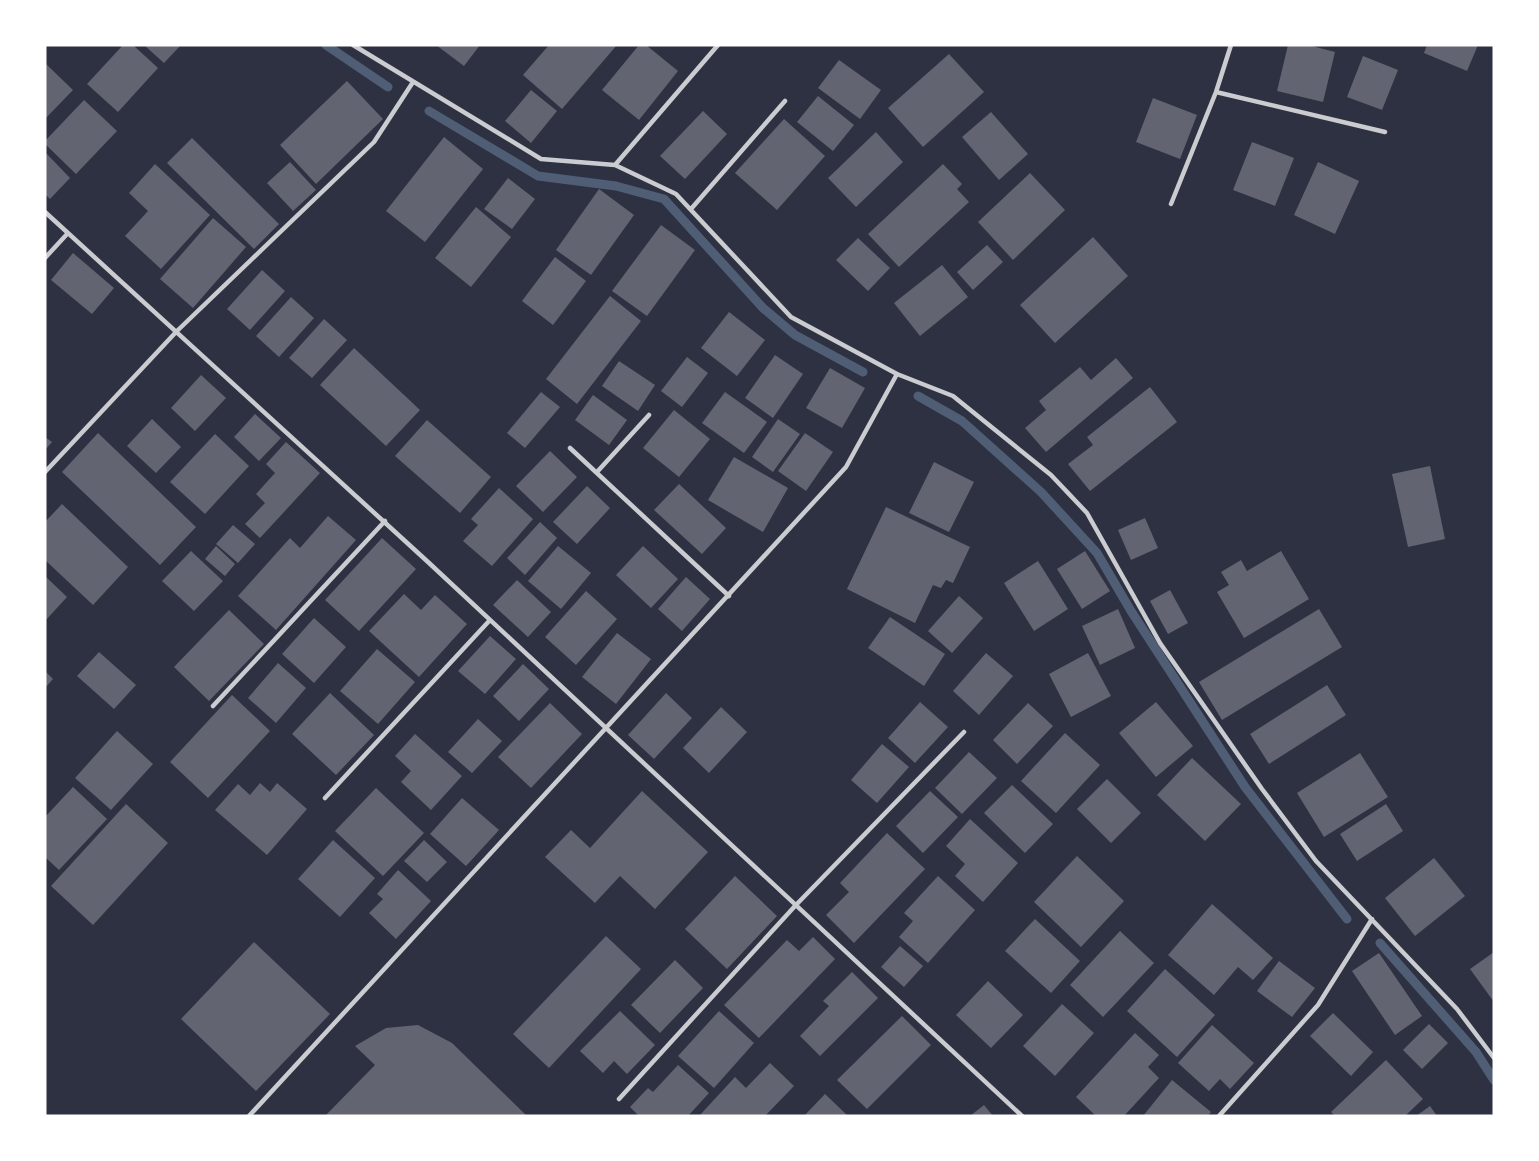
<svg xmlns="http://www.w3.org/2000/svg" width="1539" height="1161" viewBox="0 0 1539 1161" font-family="'Times New Roman',serif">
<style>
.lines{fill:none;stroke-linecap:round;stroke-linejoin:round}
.stream{stroke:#4f5d75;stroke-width:9}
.building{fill:#626471}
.service{stroke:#caccd0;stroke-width:4.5}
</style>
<rect width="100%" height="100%" fill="#2d3142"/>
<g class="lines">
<!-- stream -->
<path class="stream" d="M326,45L388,87
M429,111L538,176L616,186L664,199L763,308L795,335L863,372
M918,396L962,421L1041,492L1097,553L1131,611L1245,787L1347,919
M1380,943L1476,1052L1494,1080"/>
</g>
<!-- building -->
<path class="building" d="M123,45H133L158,68L118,112L87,84Z
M144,45H181L164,63Z
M436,45H480L464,66Z
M549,45H617L562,109L523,75Z
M639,45H646L678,71L639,120L602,90Z
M1288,45H1308L1335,52L1323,102L1277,91Z
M1427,45H1478L1467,71L1424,53Z
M949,54L984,92L923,147L888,108Z
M1363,56L1398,70L1382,110L1347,97Z
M839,60L881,90L860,119L818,88Z
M45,63L73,90L45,119Z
M347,81L383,119L316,184L280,145Z
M531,90L557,111L531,143L505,121Z
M818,96L854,125L833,151L797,122Z
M1153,98L1197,115L1180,159L1136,142Z
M84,100L117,131L76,174L45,144V141Z
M703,111L727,134L685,179L660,156Z
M991,112L1028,154L999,180L962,137Z
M784,119L825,156L777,210L735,173Z
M876,132L903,162L856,207L828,178Z
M444,137L483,169L425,242L386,211Z
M192,138L279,224L254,249L167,163Z
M1252,142L1294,158L1275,206L1233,190Z
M45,152L70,178L50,199L45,194Z
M290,162L316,190L293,211L267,183Z
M1318,162L1359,181L1335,234L1294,215Z
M155,164L210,215L161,269L125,236L148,211L129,193Z
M943,164L962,184L957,189L969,202L899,267L868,234Z
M1030,173L1065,210L1013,260L978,222Z
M508,178L535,199L512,229L484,209Z
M599,189L634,215L591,275L556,250Z
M476,207L511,237L471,287L435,258Z
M213,218L246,247L193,308L160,279Z
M661,225L695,250L647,316L612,291Z
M1093,237L1128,276L1055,343L1020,305Z
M858,238L890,268L868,291L836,260Z
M987,245L1003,262L973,290L957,272Z
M73,253L114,288L92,314L51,280Z
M555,257L586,281L553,325L522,301Z
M942,265L968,297L920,336L894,303Z
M262,270L285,291L250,330L227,309Z
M610,296L641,321L577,404L546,379Z
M291,297L314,318L279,357L256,336Z
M729,312L765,340L737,376L701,348Z
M324,319L347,340L312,378L289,358Z
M354,348L420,410L386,446L320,385Z
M775,355L803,374L773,418L745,398Z
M687,357L708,373L682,407L661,391Z
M1116,358L1133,378L1046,452L1025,428L1046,410L1039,401L1080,367L1091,380Z
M619,361L655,385L638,411L602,386Z
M830,368L865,388L842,428L806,408Z
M201,375L226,398L195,431L171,408Z
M1150,387L1177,422L1090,491L1068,464L1093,445L1087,437Z
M541,392L560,407L525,448L507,433Z
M725,392L767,422L744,453L702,423Z
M593,395L627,420L609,445L575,420Z
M674,410L710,439L679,477L643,448Z
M255,414L281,438L259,461L234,437Z
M152,419L181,447L156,473L127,446Z
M778,419L800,434L773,472L752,457Z
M427,420L491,477L460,513L395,456Z
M98,433L196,527L160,565L62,472Z
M805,433L833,452L806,491L778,471Z
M215,434L249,466L205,514L170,482Z
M45,437L52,442L45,450Z
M286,442L320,473L260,538L245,524L265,503L256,494L275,473L266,464Z
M550,451L577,477L543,512L516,486Z
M734,457L788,488L763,532L708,500Z
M934,462L974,482L949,532L909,513Z
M1430,466L1445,539L1408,547L1392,474Z
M679,484L726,528L702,554L654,510Z
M587,486L610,508L577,544L553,522Z
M499,488L533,519L492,566L463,541L478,525L471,519Z
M62,504L128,567L93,605L45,560V522Z
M886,507L970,547L953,583L946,580L941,588L933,585L915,623L847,589Z
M328,516L356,540L276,630L238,596L290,538L300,548Z
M1145,518L1158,548L1131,560L1118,530Z
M540,522L557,538L525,575L507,558Z
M233,525L255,544L238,563L216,544Z
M382,538L416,569L359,631L325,600Z
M216,546L235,564L225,576L205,559Z
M558,546L591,573L561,609L528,581Z
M643,546L678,579L651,608L616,575Z
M191,551L223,581L194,611L162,581Z
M1085,551L1110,591L1082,609L1057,569Z
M1281,551L1309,599L1244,638L1217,592L1229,585L1221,572L1241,560L1247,571Z
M1038,561L1068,609L1034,631L1004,583Z
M45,576L67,597L45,621Z
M686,577L710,599L682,631L658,609Z
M517,580L551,612L528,637L493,605Z
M1170,590L1188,623L1168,634L1150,601Z
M586,591L617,619L576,665L545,637Z
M404,594L421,610L435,595L467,624L419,677L369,631Z
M959,596L983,618L952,653L928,631Z
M1118,609L1135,648L1100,665L1082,626Z
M1319,609L1342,647L1222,720L1199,682Z
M229,610L264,644L209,701L174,667Z
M890,617L945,654L924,686L868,648Z
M314,618L346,647L314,683L282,654Z
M617,633L651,659L616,704L582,677Z
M490,636L516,659L485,694L458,671Z
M377,649L415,682L378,724L340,691Z
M99,652L136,685L114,709L77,676Z
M986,653L1013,676L979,715L953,691Z
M1088,653L1111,696L1071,717L1049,674Z
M278,663L306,688L276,723L248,698Z
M523,664L549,689L519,721L493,696Z
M45,671L53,679L45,688Z
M1327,685L1346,715L1269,764L1250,734Z
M330,693L374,735L336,775L292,734Z
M666,693L692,718L654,759L628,735Z
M232,695L270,731L208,798L170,762Z
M920,702L948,727L915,763L888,738Z
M1156,702L1193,746L1156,777L1119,733Z
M550,703L582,734L531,788L498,757Z
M1028,703L1053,726L1017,764L993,740Z
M721,707L747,732L709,773L683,748Z
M478,719L502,741L472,773L448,752Z
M117,731L153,764L111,810L75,778Z
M1065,733L1100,765L1056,813L1021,781Z
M415,734L462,776L431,810L401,782L411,771L395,756Z
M882,744L909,767L877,803L851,780Z
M969,752L997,778L962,814L935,788Z
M1360,753L1388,797L1324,837L1297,793Z
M1192,758L1241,804L1205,841L1157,795Z
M1107,779L1141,813L1111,843L1077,809Z
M260,783L270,792L277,783L307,809L267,855L215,810L238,784L250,795Z
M1012,785L1053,824L1025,853L984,813Z
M73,787L107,819L59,870L45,857V817Z
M376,788L424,833L383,876L335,831Z
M642,791L708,852L655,909L620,876L595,903L545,857L571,830L590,848Z
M930,791L958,817L923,853L896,826Z
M462,798L499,830L466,866L430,834Z
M126,804L168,843L93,925L51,886Z
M1386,804L1403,831L1357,861L1340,834Z
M970,819L1018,863L983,902L955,876L965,864L946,846Z
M887,833L925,869L854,943L826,915L849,892L840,883Z
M333,840L375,878L340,917L298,879Z
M424,840L447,862L427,882L404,861Z
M1077,856L1124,901L1081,947L1034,902Z
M1434,858L1465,896L1415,936L1385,898Z
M398,870L431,901L396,939L369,913L383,899L377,894Z
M735,876L777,916L727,969L685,929Z
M938,876L975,910L928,963L899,937L913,921L904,913Z
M1212,904L1273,958L1253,980L1238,967L1214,995L1168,955Z
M1035,919L1080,961L1051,993L1005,951Z
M1120,931L1154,963L1103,1017L1070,985Z
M606,936L641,969L549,1068L513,1034Z
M813,937L835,959L759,1038L724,1005L787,940L799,951Z
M254,942L330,1014L256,1091L181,1019Z
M900,946L923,966L904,987L881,967Z
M1494,952V1002L1470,969Z
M1379,953L1422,1016L1395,1035L1352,971Z
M675,960L703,988L660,1033L631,1005Z
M1279,961L1315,988L1292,1017L1257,991Z
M1165,969L1215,1015L1177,1057L1127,1011Z
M852,972L878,998L820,1056L800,1036L829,1006L823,1001Z
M988,981L1023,1015L991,1048L956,1015Z
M1062,1004L1094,1033L1055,1076L1023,1046Z
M620,1011L655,1045L627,1074L614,1061L603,1073L580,1051Z
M719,1011L754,1043L714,1088L678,1056Z
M1333,1013L1373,1052L1351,1076L1310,1036Z
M902,1016L931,1045L867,1109L837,1080Z
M1429,1024L1448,1043L1422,1069L1403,1050Z
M418,1025L452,1043L527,1116H325L375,1065L355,1046L386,1028Z
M1212,1025L1254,1063L1230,1089L1220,1079L1209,1091L1178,1063Z
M1135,1033L1159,1055L1148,1067L1159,1078L1124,1116H1096L1076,1097Z
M1386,1060L1423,1099L1405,1116H1335L1331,1112Z
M770,1063L794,1086L765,1116H699L735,1077L746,1088Z
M678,1065L709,1093L688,1116H639L630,1107L648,1088L653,1092Z
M1172,1080L1211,1112L1208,1116H1143Z
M825,1094L848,1116H804Z
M984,1105L993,1116H970Z
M1430,1106L1437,1116H1416Z"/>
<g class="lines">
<!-- service -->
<path class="service" d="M353,45L541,159L615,165L676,194L791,317L897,374L953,396L1051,475L1087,513L1160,643L1262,789L1316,861L1457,1009L1494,1058
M1216,92L1385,132
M615,165L718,45
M1171,204L1216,92L1231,45
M691,209L785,101
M45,212L428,562L1022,1116
M45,258L68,233
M570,448L729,596
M45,472L177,331L374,142L413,82
M597,472L649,415
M213,706L385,521
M325,798L490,620
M619,1099L795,906L964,732
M249,1116L846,467L897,374
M1219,1116L1318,1005L1372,919"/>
</g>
<!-- border -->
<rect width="1539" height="1161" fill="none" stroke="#ffffff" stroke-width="93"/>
</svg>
